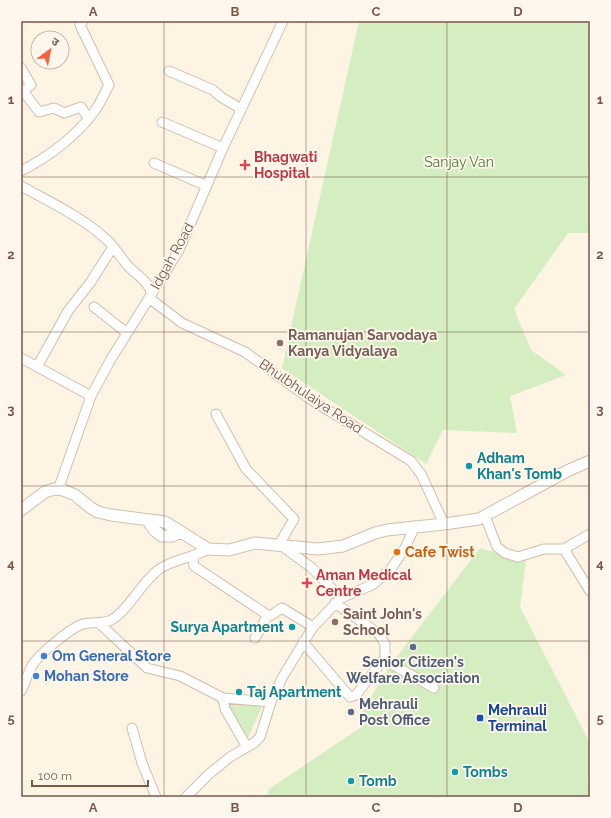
<svg xmlns="http://www.w3.org/2000/svg" width="611" height="818" viewBox="0 0 611 818" font-family="Raleway,'Noto Sans Devanagari',sans-serif">
<style>
.green{fill:#d4eec1}
.lines{fill:none;stroke-linecap:round;stroke-linejoin:round}
.minor-casing{stroke:#d4bdac;stroke-width:11}
.tertiary-casing{stroke:#d4bdac;stroke-width:13}
.minor{stroke:#fff;stroke-width:9}
.tertiary{stroke:#fff;stroke-width:11}
.grid{fill:none;stroke:#7a5847;stroke-width:1;stroke-opacity:0.55}
.health-dot{fill:#e0444e;stroke:#fff7ed;stroke-width:1.5}
.education-dot{fill:#8d6e63;stroke:#fff7ed;stroke-width:1.5}
.culture-dot{fill:#0f9aa8;stroke:#fff7ed;stroke-width:1.5}
.food-dot{fill:#e8710a;stroke:#fff7ed;stroke-width:1.5}
.service-dot{fill:#5c6f8a;stroke:#fff7ed;stroke-width:1.5}
.shop-dot{fill:#3f7fe0;stroke:#fff7ed;stroke-width:1.5}
.transit-dot{fill:#1a4fb4;stroke:#fff7ed;stroke-width:1.5}
.labels{text-anchor:middle;stroke-width:3.5;stroke-linejoin:round;paint-order:stroke}
.health-label{font-size:14px;font-weight:bold;fill:#be3a42;stroke:#fff7ed;text-anchor:start}
.park-label{font-size:14px;fill:#4f7a3b;stroke:#fff7ed}
.street-label{font-size:14px;fill:#7a5847;stroke:#fff7ed}
.education-label{font-size:14px;font-weight:bold;fill:#785e54;stroke:#fff7ed;text-anchor:start}
.culture-label{font-size:14px;font-weight:bold;fill:#0d838f;stroke:#fff7ed;text-anchor:start}
.food-label{font-size:14px;font-weight:bold;fill:#c56008;stroke:#fff7ed;text-anchor:start}
.shop-label{font-size:14px;font-weight:bold;fill:#366cbe;stroke:#fff7ed;text-anchor:start}
.service-label{font-size:14px;font-weight:bold;fill:#4e5e75;stroke:#fff7ed}
.transit-label{font-size:14px;font-weight:bold;fill:#164399;stroke:#fff7ed;text-anchor:start}
.neatline{fill:none;stroke:#7a5847;stroke-width:1.5}
.grid-label{font-size:13px;text-anchor:middle;font-weight:bold;fill:#7a5847}
</style>
<rect width="100%" height="100%" fill="#fef4e4"/>
<!-- green -->
<path class="green" d="M359,21H590V233H568L514,309L531,350L566,375L510,396L517,433L443,430L426,464L282,368Z
M480,548L526,561L520,607L590,743V797H267L269,789L363,726L359,717L389,667Z
M230,699L264,703L246,742L226,709Z"/>
<g class="lines">
<defs>
<path id="minor" d="M21,68L31,85L23,91L39,112L54,108L64,113L81,107L88,118
M169,71L213,90L221,97L241,109
M162,122L223,148
M154,163L207,186
M21,171C48,157 75,137 94,112C100,104 104,94 109,85L80,25L83,21
M21,186C50,202 82,217 107,240C116,248 121,259 130,268C138,276 150,283 151,293
M149,298L182,323L245,352L313,401L411,461L421,474L444,524
M94,307L127,333
M21,358L91,396
M37,367L68,311L90,283L113,247
M216,414L246,469L294,519L278,546
M58,490L91,396L111,359L179,250L223,148L283,21
M485,516L497,547L505,553L518,557L544,549H564L590,534
M282,546L312,568L341,598
M564,549L590,591
M193,557L194,566L266,614L270,616L282,608L313,627
M335,603L379,634L385,644V661
M99,623L147,668L180,676L223,698L271,702
M255,638L268,615
M303,642L350,697L356,695L382,661L388,662L434,688
M21,691C26,682 28,672 33,664C41,653 70,628 83,624C93,621 104,625 113,619C130,608 141,583 158,570C172,559 191,559 208,549
M223,698L225,709L247,747
M132,728L142,763L156,797
M186,797L208,775L230,757L254,743L260,737L271,702L282,678L313,627L341,598L372,585L391,569L405,548L415,526"/>
<path id="tertiary" d="M21,510L45,492L54,489L63,490L75,495L91,508L98,512L111,515L165,522L208,549L229,550L255,543L318,549L343,546L375,533L387,530L444,524L479,519L569,470L590,461
M148,521L154,530L162,536H172L180,532"/>
</defs>
<!-- minor casing -->
<use href="#minor" class="minor-casing"/>
<!-- tertiary casing -->
<use href="#tertiary" class="tertiary-casing"/>
<!-- minor -->
<use href="#minor" class="minor"/>
<!-- tertiary -->
<use href="#tertiary" class="tertiary"/>
</g>
<!-- grid -->
<path class="grid" d="M164,21V797M306,21V797M447,21V797M21,177H590M21,332H590M21,486H590M21,641H590"/>
<!-- markers -->
<g class="health-dot">
<path d="M243 159h4v4h4v4h-4v4h-4v-4h-4v-4h4z"/>
<path d="M305 577h4v4h4v4h-4v4h-4v-4h-4v-4h4z"/>
</g>
<g class="education-dot">
<circle cx="280" cy="343" r="4"/>
<circle cx="335" cy="622" r="4"/>
</g>
<g class="culture-dot">
<circle cx="469" cy="466" r="4"/>
<circle cx="292" cy="627" r="4"/>
<circle cx="239" cy="692" r="4"/>
<circle cx="455" cy="772" r="4"/>
<circle cx="351" cy="781" r="4"/>
</g>
<circle class="food-dot" cx="397" cy="552" r="4"/>
<g class="service-dot">
<circle cx="413" cy="647" r="4"/>
<circle cx="351" cy="712" r="4"/>
</g>
<g class="shop-dot">
<circle cx="44" cy="656" r="4"/>
<circle cx="36" cy="676" r="4"/>
</g>
<rect class="transit-dot" x="476" y="714" width="8" height="8" rx="2"/>
<g class="labels">
<!-- health labels -->
<g class="health-label">
<text x="254" y="162">Bhagwati<tspan x="254" dy="16">Hospital</tspan></text>
<text x="316" y="580">Aman Medical<tspan x="316" dy="16">Centre</tspan></text>
</g>
<!-- park labels -->
<g class="park-label">
<text x="459" y="167">Sanjay Van</text>
</g>
<!-- street labels -->
<g class="street-label">
<text transform="translate(172 256) rotate(-61)" y="5">Idgah Road</text>
<text transform="translate(311 396) rotate(34)" y="5">Bhulbhulaiya Road</text>
</g>
<!-- education labels -->
<g class="education-label">
<text x="288" y="340">Ramanujan Sarvodaya<tspan x="288" dy="16">Kanya Vidyalaya</tspan></text>
<text x="343" y="619">Saint John's<tspan x="343" dy="16">School</tspan></text>
</g>
<!-- culture labels -->
<g class="culture-label">
<text x="477" y="463">Adham<tspan x="477" dy="16">Khan's Tomb</tspan></text>
<text x="284" y="632" text-anchor="end">Surya Apartment</text>
<text x="247" y="697">Taj Apartment</text>
<text x="463" y="777">Tombs</text>
<text x="359" y="786">Tomb</text>
</g>
<!-- food labels -->
<g class="food-label">
<text x="405" y="557">Cafe Twist</text>
</g>
<!-- shop labels -->
<g class="shop-label">
<text x="52" y="661">Om General Store</text>
<text x="44" y="681">Mohan Store</text>
</g>
<!-- service labels -->
<g class="service-label">
<text x="413" y="667">Senior Citizen's<tspan x="413" dy="16">Welfare Association</tspan></text>
<text x="359" y="709" text-anchor="start">Mehrauli<tspan x="359" dy="16">Post Office</tspan></text>
</g>
<!-- transit labels -->
<g class="transit-label">
<text x="488" y="715">Mehrauli<tspan x="488" dy="16">Terminal</tspan></text>
</g>
</g>
<!-- border -->
<rect width="611" height="818" fill="none" stroke="#fff7ed" stroke-width="44"/>
<!-- north arrow -->
<g transform="translate(50 50) rotate(32)"><circle r="19" fill="#fff7ed" stroke="#cab7ab"/>
<path d="M0-3L7 15L0 10L-7 15Z" fill="#f4633e"/>
<text y="-6" font-size="11" font-weight="bold" text-anchor="middle" fill="#7a5847">उ</text>
</g>
<!-- scale -->
<path d="M32 780v6h116v-6" fill="none" stroke="#7a5847" stroke-width="2"/>
<text x="38" y="780" font-size="12" fill="#7a5847" stroke="#fff7ed" stroke-width="3" paint-order="stroke">100 m</text>
<rect x="22" y="22" width="567" height="774" class="neatline"/>
<g class="grid-label">
<text x="93" y="16">A</text>
<text x="235" y="16">B</text>
<text x="376" y="16">C</text>
<text x="518" y="16">D</text>
<text x="11" y="104">1</text>
<text x="600" y="104">1</text>
<text x="11" y="259">2</text>
<text x="600" y="259">2</text>
<text x="11" y="414">3</text>
<text x="600" y="414">3</text>
<text x="11" y="568">4</text>
<text x="600" y="568">4</text>
<text x="11" y="723">5</text>
<text x="600" y="723">5</text>
<text x="93" y="812">A</text>
<text x="235" y="812">B</text>
<text x="376" y="812">C</text>
<text x="518" y="812">D</text>
</g>
</svg>
